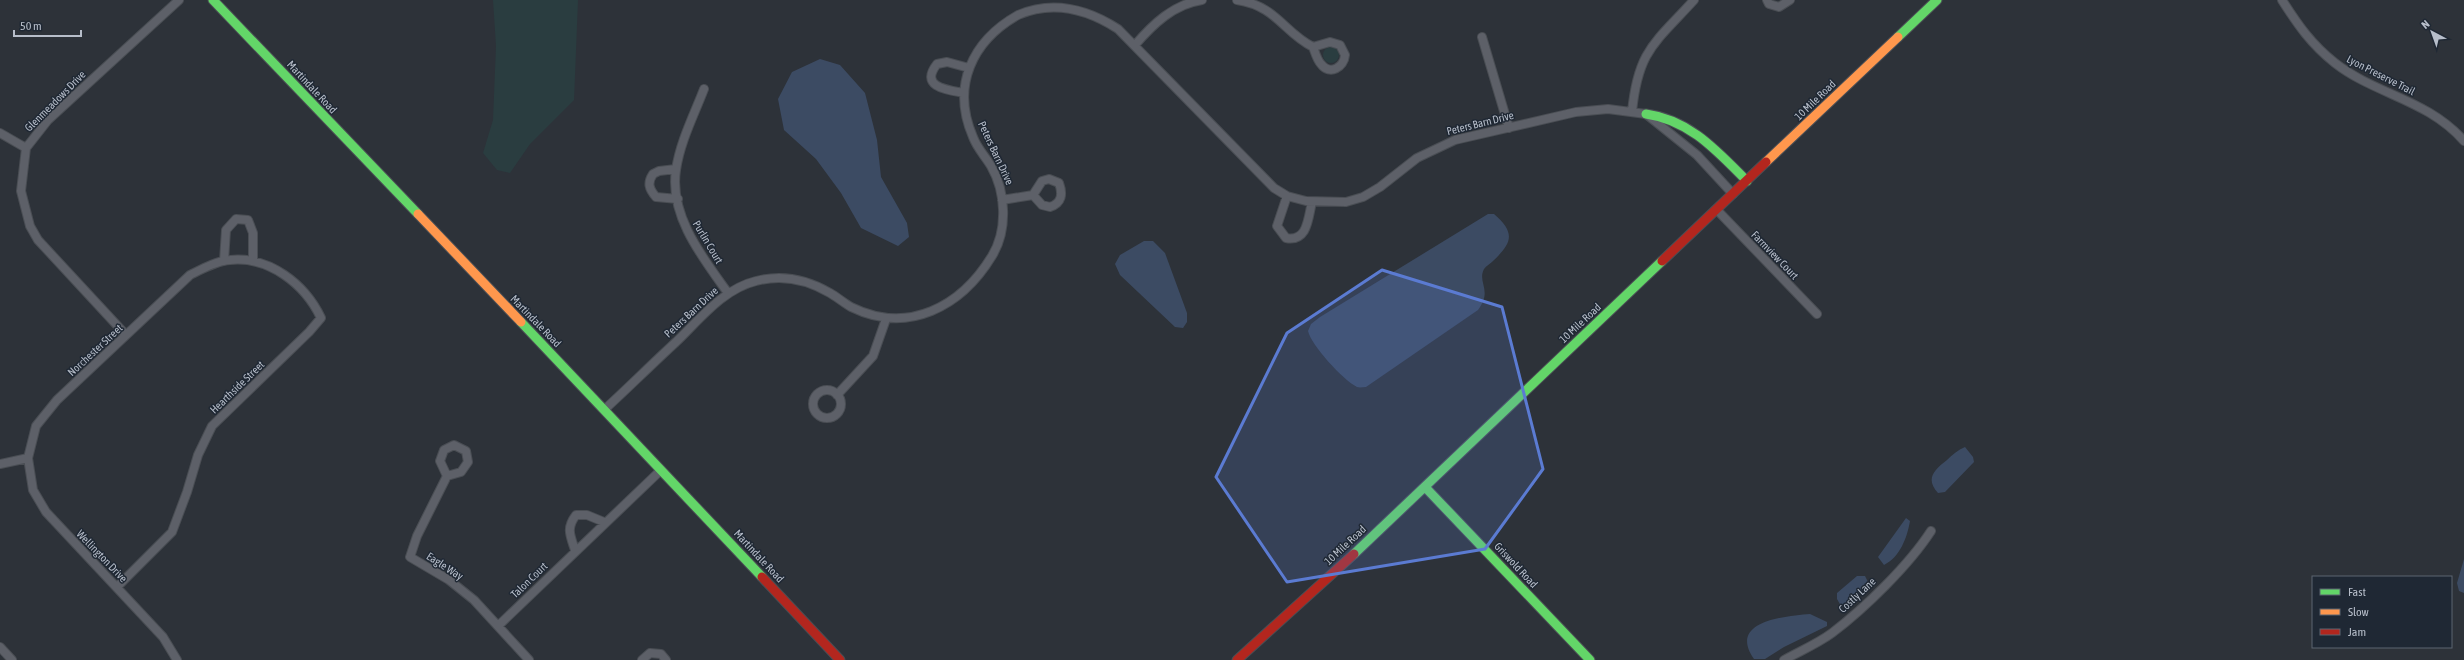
<svg xmlns="http://www.w3.org/2000/svg" width="2464" height="660" viewBox="0 0 2464 660" font-family="'Asap Condensed',sans-serif">
<style>
.green{fill:#2a3d40}
.water{fill:#3c4b63}
.lines{fill:none;stroke-linecap:round;stroke-linejoin:round}
.street-casing{stroke:#4a4e54;stroke-width:10}
.fast-casing{stroke:#4a4e54;stroke-width:11}
.slow-casing{stroke:#4a4e54;stroke-width:11}
.jam-casing{stroke:#4a4e54;stroke-width:11}
.street{stroke:#5d6068;stroke-width:8}
.fast{stroke:#63d668;stroke-width:9}
.slow{stroke:#ff974d;stroke-width:9}
.jam{stroke:#b3261e;stroke-width:9}
.marked{fill:#5b7bd2;fill-opacity:0.2;stroke:#5b7bd2;stroke-width:3;stroke-linejoin:round}
.labels{text-anchor:middle;stroke-width:3;stroke-linejoin:round;paint-order:stroke}
.street-label{font-size:11px;fill:#b7beca;stroke:#1f2834}
</style>
<rect width="100%" height="100%" fill="#2d3239"/>
<!-- green -->
<path class="green" d="M493,0H578L574,100L530,144L510,173L497,170L483,153L493,120L496,46Z
M1323 55a8 8 0 1 1 16 0a8 8 0 1 1-16 0Z"/>
<!-- water -->
<path class="water" d="M820,59L840,65L865,93L877,140L881,177L907,223L909,237L898,246L861,228L841,193L816,159L784,130L778,99L792,72Z
M1488,214H1494C1516,233 1512,243 1493,261C1491,263 1486,266 1484,269C1477,283 1493,290 1478,310L1366,387C1363,387 1360,388 1357,387C1343,380 1311,345 1308,331L1311,324L1320,317Z
M1144,241H1153L1165,253L1187,313V322L1183,328L1175,327L1120,275L1115,264L1120,255Z
M1965,447L1973,457L1974,462L1945,492L1938,493C1925,479 1934,470 1947,460C1952,455 1958,450 1965,447Z
M1906,518L1910,521C1907,538 1900,557 1884,565L1878,557Z
M2464,559V593L2459,591L2457,583Z
M1857,576H1865L1869,584L1845,607L1841,606L1837,599V593Z
M1810,614L1827,622V626L1784,647L1765,659H1754C1727,621 1786,616 1810,614Z"/>
<g class="lines">
<defs>
<path id="street" d="M1237,0C1277,6 1283,32 1313,47
M1767,0L1769,4L1779,7L1790,0
M2282,0C2298,25 2311,44 2335,63C2376,95 2427,99 2464,141
M1482,37L1509,128
M1330,42L1340,45L1345,55C1344,67 1330,76 1321,64C1317,60 1315,52 1313,47Z
M1135,45C1153,24 1174,4 1202,0
M704,89C694,115 680,142 676,170C669,216 703,258 728,293
M964,93C947,90 919,87 937,64L947,62L969,68
M1632,112C1638,50 1655,43 1694,0
M0,133L26,148
M676,169L659,171L653,174C647,183 649,189 656,197L678,199
M1287,196L1277,226L1286,238C1308,242 1308,218 1312,202
M1002,200L1033,195L1042,181L1049,179L1059,183C1063,194 1062,203 1050,207L1042,205L1033,195
M1717,210L1817,314
M224,261L226,230L236,219L248,220L253,233V261
M126,335L38,240L30,226L21,191L26,148L48,120L179,0
M813 404a14 14 0 1 1 28 0a14 14 0 1 1-28 0Z
M837,395L873,356L886,319
M605,409C629,387 652,364 676,342C700,319 723,289 756,281C782,274 808,280 830,293C837,297 844,303 851,307C908,335 961,307 992,256C1008,230 1006,192 991,166C985,156 977,148 973,137C951,86 972,41 1018,15C1053,0 1087,9 1118,29L1274,188L1287,196L1306,201L1346,202L1363,197L1380,187L1417,158L1455,140L1576,112L1608,109L1646,114L1697,155L1733,194
M28,458L33,490L46,512L163,637L177,660
M0,464L28,458L36,426L57,400L190,275C202,269 216,261 230,260C269,256 305,284 321,318L309,332L212,426L198,455L187,492L172,532L117,587
M447,476L440,461L444,450L454,445L466,451L468,462L461,472L447,476L417,536L410,557L449,580L474,600L529,660
M575,550C570,535 566,528 576,515H587L604,522
M498,626L661,470
M0,647L12,660
M642,660L650,653L661,654L666,660
M1784,660C1800,651 1817,644 1832,633C1865,608 1909,565 1931,531"/>
<path id="fast" d="M213,0L418,214
M1898,37L1937,0
M1646,114C1690,120 1717,151 1747,181
M521,322L762,577
M1425,487L1590,660
M1354,554L1662,261"/>
<path id="slow" d="M1766,162L1898,37
M418,214L521,322"/>
<path id="jam" d="M1662,261L1766,162
M762,577L840,660
M1237,660L1354,554"/>
</defs>
<!-- street casing -->
<use href="#street" class="street-casing"/>
<!-- fast casing -->
<use href="#fast" class="fast-casing"/>
<!-- slow casing -->
<use href="#slow" class="slow-casing"/>
<!-- jam casing -->
<use href="#jam" class="jam-casing"/>
<!-- street -->
<use href="#street" class="street"/>
<!-- fast -->
<use href="#fast" class="fast"/>
<!-- slow -->
<use href="#slow" class="slow"/>
<!-- jam -->
<use href="#jam" class="jam"/>
</g>
<!-- marked area -->
<path class="marked" d="M1382,270L1502,307L1543,469L1485,549L1287,582L1216,477L1287,333Z"/>
<g class="labels">
<!-- street labels -->
<g class="street-label">
<text transform="translate(2381 75) rotate(27)" y="4">Lyon Preserve Trail</text>
<text transform="translate(312 87) rotate(47)" y="4">Martindale Road</text>
<text transform="translate(1815 100) rotate(-44)" y="4">10 Mile Road</text>
<text transform="translate(55 101) rotate(-45)" y="4">Glenmeadows Drive</text>
<text transform="translate(1480 123) rotate(-14)" y="4">Peters Barn Drive</text>
<text transform="translate(996 153) rotate(65)" y="4">Peters Barn Drive</text>
<text transform="translate(708 242) rotate(59)" y="4">Purlin Court</text>
<text transform="translate(1775 255) rotate(46)" y="4">Farmview Court</text>
<text transform="translate(691 312) rotate(-43)" y="4">Peters Barn Drive</text>
<text transform="translate(536 321) rotate(46)" y="4">Martindale Road</text>
<text transform="translate(1580 323) rotate(-43)" y="4">10 Mile Road</text>
<text transform="translate(95 350) rotate(-43)" y="4">Norchester Street</text>
<text transform="translate(237 387) rotate(-44)" y="4">Hearthside Street</text>
<text transform="translate(1345 545) rotate(-43)" y="4">10 Mile Road</text>
<text transform="translate(102 556) rotate(46)" y="4">Wellington Drive</text>
<text transform="translate(759 556) rotate(47)" y="4">Martindale Road</text>
<text transform="translate(1516 565) rotate(47)" y="4">Griswold Road</text>
<text transform="translate(445 566) rotate(33)" y="4">Eagle Way</text>
<text transform="translate(529 580) rotate(-44)" y="4">Talon Court</text>
<text transform="translate(1857 595) rotate(-43)" y="4">Costly Lane</text>
</g>
</g>
<!-- legend -->
<rect x="2312" y="576" width="140" height="72" fill="#1f2834" stroke="#5c6470"/>
<rect x="2320" y="589" width="20" height="6" fill="#63d668" stroke="#5c6470"/>
<text x="2348" y="596" font-size="12" fill="#b7beca">Fast</text>
<rect x="2320" y="609" width="20" height="6" fill="#ff974d" stroke="#5c6470"/>
<text x="2348" y="616" font-size="12" fill="#b7beca">Slow</text>
<rect x="2320" y="629" width="20" height="6" fill="#b3261e" stroke="#5c6470"/>
<text x="2348" y="636" font-size="12" fill="#b7beca">Jam</text>
<!-- north arrow -->
<g transform="translate(2432 32) rotate(319)" stroke="#1f2834" stroke-width="3" paint-order="stroke">
<path d="M0-3L7 15L0 10L-7 15Z" fill="#b7beca"/>
<text y="-6" font-size="11" font-weight="bold" text-anchor="middle" fill="#b7beca">N</text>
</g>
<!-- scale -->
<path d="M14 30v6h67v-6" fill="none" stroke="#b7beca" stroke-width="2"/>
<text x="20" y="30" font-size="12" fill="#b7beca" stroke="#1f2834" stroke-width="3" paint-order="stroke">50 m</text>
</svg>
